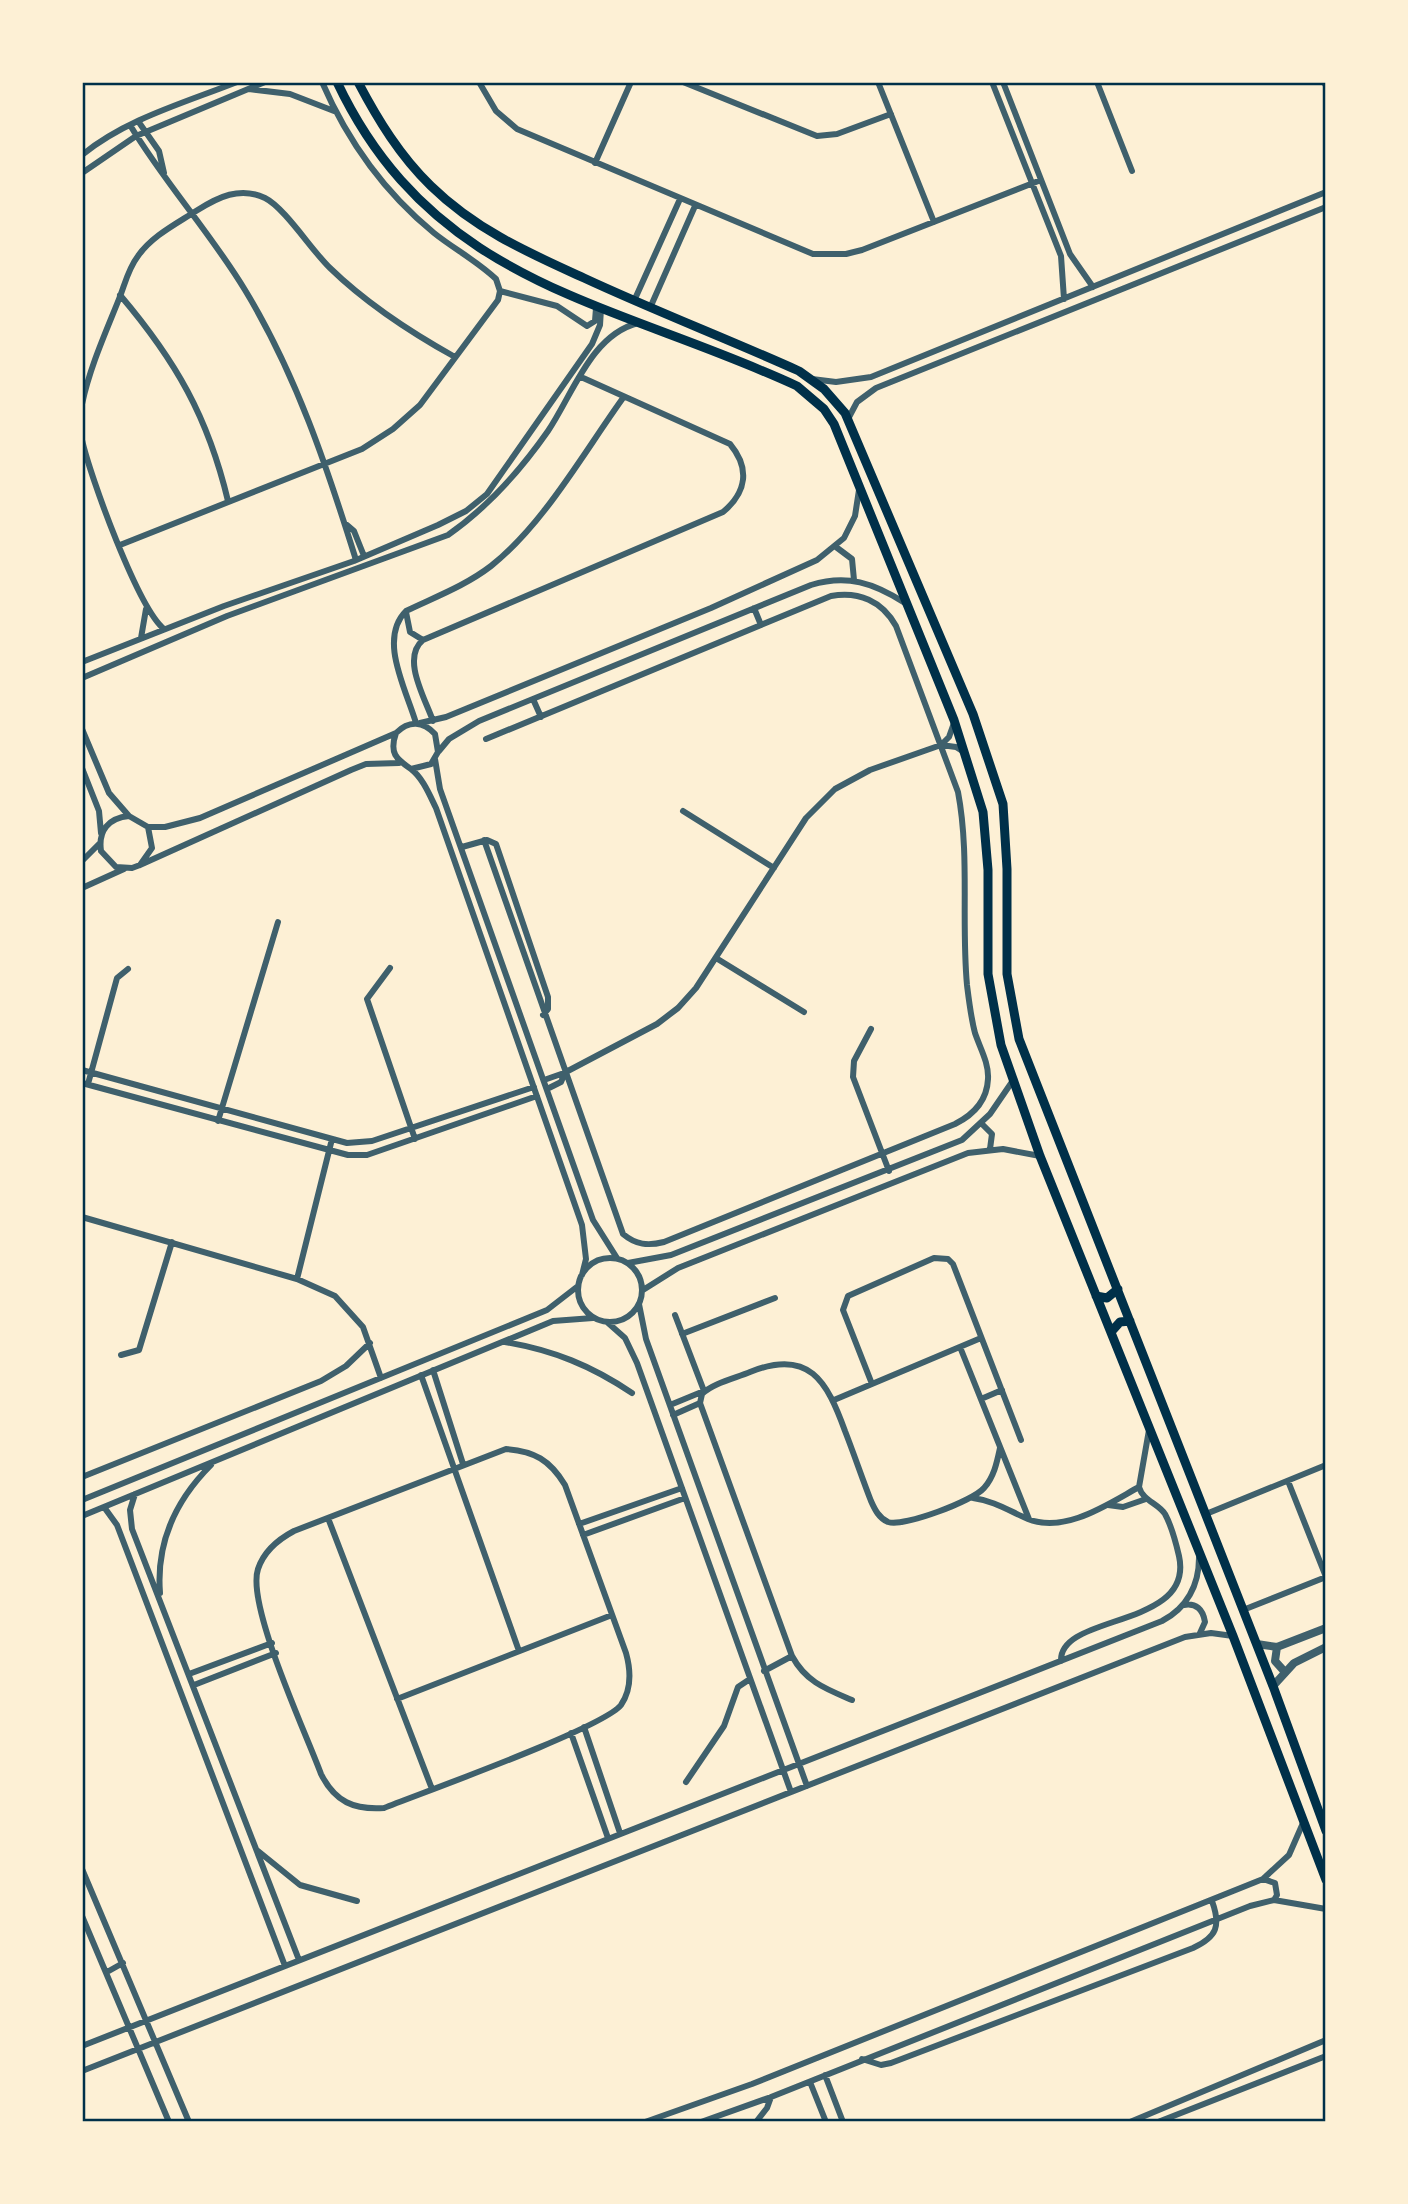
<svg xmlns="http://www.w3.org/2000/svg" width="1408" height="2204" viewBox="0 0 1408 2204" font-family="'Libre Baskerville',serif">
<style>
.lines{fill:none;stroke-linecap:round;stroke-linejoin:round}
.minor{stroke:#3f606c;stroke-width:6}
.tertiary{stroke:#3f606c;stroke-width:8}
.secondary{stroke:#003049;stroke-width:9}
.neatline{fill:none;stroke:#003049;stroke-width:2.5}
</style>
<rect width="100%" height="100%" fill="#fdf0d5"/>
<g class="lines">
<!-- minor -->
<path class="minor" d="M479,82L496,111L517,129L813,254H846L862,250L1041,180
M683,82L817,136L837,134L891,114
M878,82L934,222
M992,82L1061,256L1064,299
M1003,82L1070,254L1093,287
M1097,82L1132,171
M1324,82L1326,86
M249,89L290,94L334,111
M138,121L159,151L164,173
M130,125C164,182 210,232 245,290C296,374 327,467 356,560
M82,155C126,119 184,103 237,82
M595,163L631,82
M82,173L136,136L265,82
M500,291L557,306L587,326L595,321L596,308
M120,295C176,361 208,417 228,501
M634,301L680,199
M650,308L695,206
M812,379L836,382L871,377L1326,192
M82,404C90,367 105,334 119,299C125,284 128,269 138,256C152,236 176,224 196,211C218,197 240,186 265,198C285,208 312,251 330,268C367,304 410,332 455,357
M848,419L857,402L876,388L1326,207
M82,440C90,476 138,608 164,629
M347,525L354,531L364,556
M120,545L362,449L393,429L420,405L498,300L500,291L496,279C477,261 454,249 434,233C384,192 348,142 322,82
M836,547L852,559L854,580
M754,608L761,625
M406,612L410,632L423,640
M141,638L146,609
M82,662L224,606L354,561L438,525L466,511L487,494L592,344L600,325L601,309
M82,678L227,616L448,535C488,507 520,471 548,431C573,394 591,335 638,323
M533,699L541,717
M433,721C425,698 401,658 423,640L723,512C747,492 750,468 730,444L581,377
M416,723C406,689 378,639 406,611C435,597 465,586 491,566C544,524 584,452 623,398
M420,723L446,717L711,608L817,560L844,538L855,516L859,490
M82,729L109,793L129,816
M941,745L949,737L954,723
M439,751L449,739L479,721L811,585C847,574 874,583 905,603
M435,759L440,789L593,1220L617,1258
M82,768L99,811L101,833
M411,769L431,764L438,752L435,734C423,721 409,720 396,733C389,753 396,759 411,769C423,778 430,796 436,808L582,1225L586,1259L582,1275
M683,811L774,868
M148,827H165L200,818L396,733
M484,840L623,1234C636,1245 648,1246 664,1242L955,1124C973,1115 987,1101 988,1079C989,1063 980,1048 975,1033C971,1018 969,1001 967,985C961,921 970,855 958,792L896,626C882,601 859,591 831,596L486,739
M462,847L487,840L496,844L548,997V1009L543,1015
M82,861L100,843
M140,865L152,848L148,827L129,816C109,818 98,830 101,851L116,867L132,868L140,865L351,770L366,764L399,763
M82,888L124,869
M716,958L804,1012
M390,968L367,999L415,1139
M871,1029L854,1061L853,1077L889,1171
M82,1070L347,1143L372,1141L534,1087
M544,1080L564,1073L657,1024L678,1008L696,988L806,818L835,789L870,770L941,745L956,747L964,752
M82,1083L348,1155H367L537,1096
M88,1084L117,978L128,969
M547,1089L561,1082L564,1075
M218,1121L278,922
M982,1124L992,1134L990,1149
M82,1217L297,1279L335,1296L363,1327L381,1378
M578 1290a32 32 0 1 1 64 0a32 32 0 1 1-64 0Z
M628,1263L671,1255L962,1140L990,1114L1014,1079
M297,1279L332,1139
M643,1290L678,1268L968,1153L1003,1149L1040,1156
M639,1304L646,1339L807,1786
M607,1322L625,1338L637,1363L791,1792
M682,1334L775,1298
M505,1342C553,1350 592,1366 632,1393
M960,1347L1029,1519
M121,1355L139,1350L172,1242
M433,1370L463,1464
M421,1375L519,1651
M872,1384L843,1310L848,1296L934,1258L948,1259L953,1264L1021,1440
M981,1399L1002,1390
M834,1400L981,1338
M670,1405L704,1391L675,1315
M673,1415L700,1403
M506,1449C534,1451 550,1460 565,1485L626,1653C631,1671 632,1689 621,1705C603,1728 424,1792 384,1808C354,1810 335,1802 321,1774C306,1733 246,1605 258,1569C264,1551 277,1540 294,1531Z
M82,1477L321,1381L346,1366L370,1343
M1288,1481L1326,1577
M135,1494L130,1510L132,1529L299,1960
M973,1498C995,1501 1009,1511 1028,1519C1065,1534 1108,1504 1139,1487
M82,1500L547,1310L578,1286
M1108,1505L1123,1507L1146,1499
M104,1507L117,1525L285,1966
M1206,1514L1326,1465
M82,1516L553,1321L593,1318
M328,1518L432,1789
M579,1524L682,1488
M583,1535L685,1498
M160,1593C156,1542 175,1501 211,1465
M1184,1605C1196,1603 1203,1609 1205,1622L1200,1633
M1243,1610L1326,1577
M1061,1661C1059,1613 1195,1629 1179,1556C1176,1543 1171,1525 1165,1514C1158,1503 1143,1501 1139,1487L1149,1430
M764,1671L792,1656
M189,1674L272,1643
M194,1685L276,1653
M397,1699L612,1615
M852,1700C826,1689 806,1682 792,1656L700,1403L702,1394C713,1383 736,1378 750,1372C809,1348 827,1381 845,1431C854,1454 862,1478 871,1501C875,1510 879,1518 888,1522C904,1527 973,1501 984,1488C994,1477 997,1462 1000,1448
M584,1727L620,1833
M571,1733L608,1838
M686,1782L724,1726L738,1687L750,1679
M258,1851L300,1885L357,1901
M82,1869L189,2122
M1263,1879L1275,1883L1277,1895L1274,1900
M82,1916L169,2122
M107,1972L123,1963
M82,2046L1162,1621C1187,1608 1199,1585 1199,1558
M862,2059L881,2065L891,2063L1193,1948C1217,1937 1221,1926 1212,1901
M82,2071L1185,1637L1211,1633L1233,1636
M825,2075L843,2122
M810,2082L826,2122
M645,2122L752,2084L1263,1879L1289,1855L1303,1823
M701,2122L771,2097L1250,1906L1274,1900L1326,1909
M756,2122L767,2108L771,2097
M1130,2122L1326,2040
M1158,2122L1326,2056"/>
<!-- tertiary -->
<path class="tertiary" d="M1257,1644L1277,1647L1326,1628
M1277,1647L1275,1661L1284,1671
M1273,1686L1294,1663L1326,1647"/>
<!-- secondary -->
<path class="secondary" d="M337,82C434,287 614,301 797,386L824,409L834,424L954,720L983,812L988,870V974L1001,1045L1040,1156L1233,1636L1326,1880
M358,82C378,120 400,156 431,186C476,230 529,253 584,278C655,311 728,339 799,371L824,389L845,413L973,714L1003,804L1007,869V974L1019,1039L1273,1686L1326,1831
M1096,1296L1107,1298L1118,1289
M1111,1332L1120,1322L1130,1321"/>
</g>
<!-- border -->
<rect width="1408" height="2204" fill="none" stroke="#fdf0d5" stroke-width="168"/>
<rect x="84" y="84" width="1240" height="2036" class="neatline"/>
</svg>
